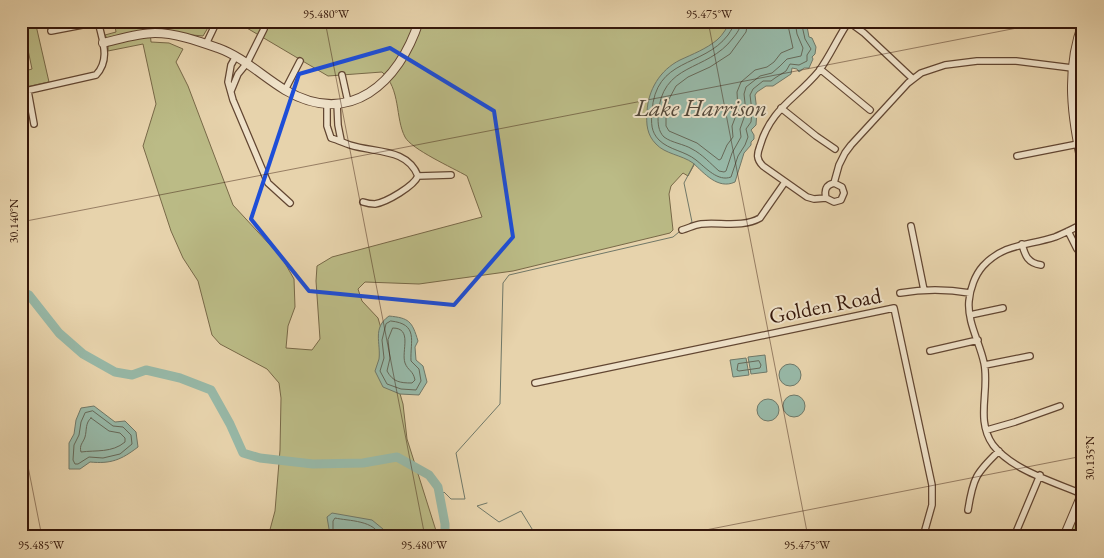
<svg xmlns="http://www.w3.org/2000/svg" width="1104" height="558" viewBox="0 0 1104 558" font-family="'EB Garamond',serif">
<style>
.green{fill:#bbbb86;stroke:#786948}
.water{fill:#97b8a7;stroke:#707868}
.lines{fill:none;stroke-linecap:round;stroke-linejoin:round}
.shore{stroke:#666858;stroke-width:1}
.stream{stroke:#707868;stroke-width:1}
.river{stroke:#97b8a7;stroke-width:9}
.minor-casing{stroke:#624632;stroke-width:8}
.tertiary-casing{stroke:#624632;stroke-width:10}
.minor{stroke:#efe2c9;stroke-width:5.5}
.tertiary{stroke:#efe2c9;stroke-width:8}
.marked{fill:none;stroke:#1d4ed8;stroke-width:4;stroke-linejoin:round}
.ticks{fill:none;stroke:#35170a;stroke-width:1;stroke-opacity:0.45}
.labels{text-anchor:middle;stroke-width:4;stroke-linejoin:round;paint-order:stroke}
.street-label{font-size:22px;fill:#35170a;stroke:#efe2c9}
.water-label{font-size:24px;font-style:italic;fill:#524739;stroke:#efe2c9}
.neatline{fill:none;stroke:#35170a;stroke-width:2}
.ticks-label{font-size:12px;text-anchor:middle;fill:#35170a}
</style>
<rect width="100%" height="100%" fill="#e7d3ac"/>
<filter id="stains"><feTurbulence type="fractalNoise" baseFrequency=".004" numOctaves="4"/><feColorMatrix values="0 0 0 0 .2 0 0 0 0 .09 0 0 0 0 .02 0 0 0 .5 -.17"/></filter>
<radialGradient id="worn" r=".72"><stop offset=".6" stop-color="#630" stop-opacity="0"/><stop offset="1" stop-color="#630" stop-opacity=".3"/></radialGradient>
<!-- green -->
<path class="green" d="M22,21H35L49,82L21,88V72L32,69Z
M114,21H212L203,36L150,31L151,42L169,43L183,49L176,62L188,86L233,205L282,258L294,279L295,307L288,326L286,348L312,350L320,339L316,281L317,266L332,257L482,217L467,176C453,168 411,149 405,137C395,118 401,89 382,72L328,76L235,21H772L688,176L683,173L671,186L669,194L673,230L670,233L513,271L419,284L365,282L358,289L362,301L378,318L403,404L407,439L438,537H268L275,511L280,450L281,398L279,383L267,369L220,344L212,335L198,281L183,258L171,231L143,146L156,104L143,44L108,51C108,41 111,44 105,35L116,32Z
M1083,502V537H1068Z"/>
<!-- water -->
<path class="water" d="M731,21H806L809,37L812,38L816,47L815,54L812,57L813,59L809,68H804L799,72L797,69L792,68L791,74L773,86H766L757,92L755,95L757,111L756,125L751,130L754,135V139L751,142V145L744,153L735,182C718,190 704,173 693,163C682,155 665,154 656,144C647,135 646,124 647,112C648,90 660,70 680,60C693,54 706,49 717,40C723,35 727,27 731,21Z
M389,316C409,318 412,321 418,341L415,347L416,360L423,366L427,382L419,395L400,394L383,387L375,371C376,367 378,363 379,359C381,343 372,328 389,316Z
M765,355L767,372L751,374L748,357Z
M746,358L749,375L733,377L730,360Z
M779 375a11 11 0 1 1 22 0a11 11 0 1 1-22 0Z
M783 406a11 11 0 1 1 22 0a11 11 0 1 1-22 0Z
M757 410a11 11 0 1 1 22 0a11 11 0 1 1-22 0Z
M94,406L115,422L125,421L136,432L138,447C121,460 111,464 90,462L80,469H69V443L74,434L76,420L81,408Z
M332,513L372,520L383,529L385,537H328L329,529L327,517Z"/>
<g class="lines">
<!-- shore -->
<path class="shore" d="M735,21C734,27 731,30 728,35C703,68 655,57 652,112C651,123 651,132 659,140C669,150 685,151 696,160C706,168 718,182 731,177L738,156L745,145L748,137L746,129L751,122L752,111L750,95L753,89L763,81H771L775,78L786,71L790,64L799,65L807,61V55L811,49L805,39L801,21
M741,21C741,28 737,33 733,38C707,73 661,61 658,116C658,123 658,131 664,137C672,143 684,144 692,149C702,154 711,164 719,171L724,172L726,171L732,153L741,137L740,129L746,112L744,94L746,87L760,76L772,73L780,66L787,59L801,56L803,48L797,34L795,21
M748,21L746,32L730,54L710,67L688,77L676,86L669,99L666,111V126L669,131L697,143L719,160L721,159L727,145L733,137L732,126L738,110L737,92L741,82L755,70L767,67L774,62L781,53L793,48L787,21
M391,321C419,324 410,341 411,361L419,369L421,381L416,390L401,389L387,384L380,371L384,358L382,340L386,324Z
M393,328C413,328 401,351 405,363C408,371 413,370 415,380L412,383C400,383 393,382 387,371L390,358L388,340Z
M759,361L761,365L760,368L739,371L737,370L738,364Z
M93,411L113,426L123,427L131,435L132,444L120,454L103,458L89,457L78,464H75L73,460L74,445L79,435L81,422L85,413Z
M91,418L109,431L120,433L125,438V442C112,453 96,450 81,452C79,445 83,443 85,437C87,430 85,423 91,418Z
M333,537V521L335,518C348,521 376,520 380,537"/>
<!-- stream -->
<path class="stream" d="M688,225L692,222L684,183L694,164
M440,496L444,492L451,499H465L456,453L500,404L503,283L509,275L673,237L679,232
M487,503L477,506L499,522L521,511L537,537"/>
<!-- river -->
<path class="river" d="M21,291L29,295L59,333L83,354L115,372L132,375L146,370L180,378L211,390L230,424L243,453L260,458L313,464L363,463L397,457L429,475L438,487L445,524V537"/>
<defs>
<path id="minor" d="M849,22L864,33L913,79
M860,29L864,21
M51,31L98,22
M206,44L217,21
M236,56L231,65L228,82L233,100L268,183L290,203
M820,69L870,110
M342,75L348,102
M285,90L300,61
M28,91L34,124
M231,91L238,74L247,63L264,29
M21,92L96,75C111,59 102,40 98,21
M337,103L338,125L341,140
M327,104V126L331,138C338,140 344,143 350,145C375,153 407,148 418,176C414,186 387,202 375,204C371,204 366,203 363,202
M781,108L816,136L835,149
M1017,156L1078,144
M418,176L451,175
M834,183L842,187L844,193L841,200L834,202L826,198C824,190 826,185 834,183L839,165L845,153L851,145L908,83L921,73L945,65L977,61H1016L1072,68
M826,198L814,199L807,197L763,166C756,159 757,154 760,146C771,108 796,99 819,71C830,56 838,37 849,21
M911,226L924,290
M682,230C689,228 694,225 701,224C720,222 743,228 760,218L785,182
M1068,231L1077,249
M1022,244C1025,256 1028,263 1041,265
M900,293C924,289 946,289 970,293
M970,315L1003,308
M930,351L978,340
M985,365L1030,356
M535,383L894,308L932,485V505L923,537
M987,430L1015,422L1060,406
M1082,494C1054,482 1012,470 993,445C975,420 990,390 984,363C980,343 967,322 969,301C970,289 975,275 983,266C1004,243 1028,246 1055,237C1065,233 1074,228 1083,224
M968,510C973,478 976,473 999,451
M1014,537L1040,475"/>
<path id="tertiary" d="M1083,23C1065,70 1072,119 1083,167
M103,43C120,39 138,33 155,33C176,33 198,41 218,48C243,57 262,76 285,90C350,128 399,83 419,21
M1064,537L1083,492"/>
</defs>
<!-- minor casing -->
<use href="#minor" class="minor-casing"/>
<!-- tertiary casing -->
<use href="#tertiary" class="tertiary-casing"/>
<!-- minor -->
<use href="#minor" class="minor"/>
<!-- tertiary -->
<use href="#tertiary" class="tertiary"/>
</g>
<!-- marked area -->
<path class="marked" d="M390,48L494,111L513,237L454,305L309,291L251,219L299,74Z"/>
<!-- ticks -->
<path class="ticks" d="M325,21L425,537M708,21L808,537M21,222L1053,21M21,431L42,537M670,537L1083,456"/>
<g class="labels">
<!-- street labels -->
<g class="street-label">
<text transform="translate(825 305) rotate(-11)" y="8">Golden Road</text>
</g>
<!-- water labels -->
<g class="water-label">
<text x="701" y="116">Lake Harrison</text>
</g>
</g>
<!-- margin -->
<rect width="1104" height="558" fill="none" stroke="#e7d3ac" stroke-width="55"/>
<rect x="28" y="28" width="1048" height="502" class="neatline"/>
<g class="ticks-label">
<text x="326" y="18">95.480°W</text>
<text x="709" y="18">95.475°W</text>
<text transform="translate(14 221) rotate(-90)" y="4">30.140°N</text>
<text transform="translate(1090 458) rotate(-90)" y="4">30.135°N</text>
<text x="41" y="549">95.485°W</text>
<text x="424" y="549">95.480°W</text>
<text x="807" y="549">95.475°W</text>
</g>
<rect width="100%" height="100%" filter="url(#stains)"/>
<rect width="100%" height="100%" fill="url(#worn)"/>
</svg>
